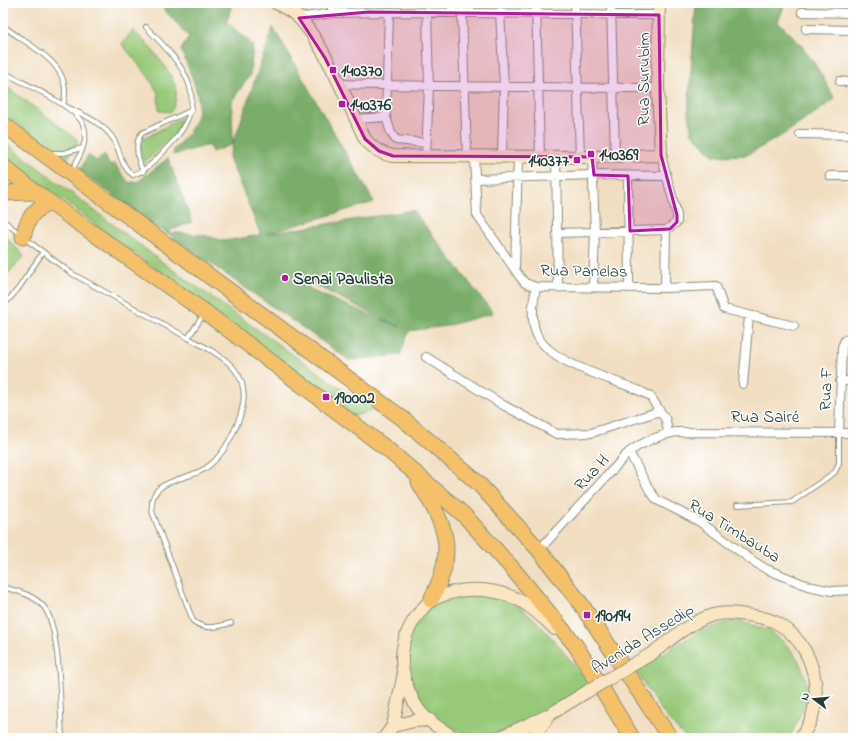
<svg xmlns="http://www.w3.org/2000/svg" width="856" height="741" viewBox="0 0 856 741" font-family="'Indie Flower',sans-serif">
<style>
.green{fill:#98c979;stroke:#5c8356}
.forest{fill:#7aad69;stroke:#4c754e;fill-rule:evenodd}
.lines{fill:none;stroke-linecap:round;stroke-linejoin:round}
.lane-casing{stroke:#888e7a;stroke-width:6}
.street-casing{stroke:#888e7a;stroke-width:10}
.secondary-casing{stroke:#888e7a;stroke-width:14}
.highway-casing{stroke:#888e7a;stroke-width:17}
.lane{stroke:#fff;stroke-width:4}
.street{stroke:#fff;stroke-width:8}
.secondary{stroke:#fbe6c3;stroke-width:12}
.highway{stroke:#f4c16a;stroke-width:15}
.secondary-bridge-casing{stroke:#888e7a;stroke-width:14;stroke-linecap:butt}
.secondary-bridge{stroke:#fbe6c3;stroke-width:12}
.marked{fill:#b5179e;fill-opacity:0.2;stroke:#b5179e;stroke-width:3;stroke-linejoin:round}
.poi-dot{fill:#b5179e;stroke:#fff;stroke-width:1.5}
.labels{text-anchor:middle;stroke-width:3;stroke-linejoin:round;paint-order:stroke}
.poi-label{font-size:17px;font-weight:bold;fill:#1f3d34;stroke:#fff;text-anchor:start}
.street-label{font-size:17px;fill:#1f3d34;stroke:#fff}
</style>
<rect width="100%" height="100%" fill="#fff"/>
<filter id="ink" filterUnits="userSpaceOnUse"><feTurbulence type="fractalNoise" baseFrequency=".025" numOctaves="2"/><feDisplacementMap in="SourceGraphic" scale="8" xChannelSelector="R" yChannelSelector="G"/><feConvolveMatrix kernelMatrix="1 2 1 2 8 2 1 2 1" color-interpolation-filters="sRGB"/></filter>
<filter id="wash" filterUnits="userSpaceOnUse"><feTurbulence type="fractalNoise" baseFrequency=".012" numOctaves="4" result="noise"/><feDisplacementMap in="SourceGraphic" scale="16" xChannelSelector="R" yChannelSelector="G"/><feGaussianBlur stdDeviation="0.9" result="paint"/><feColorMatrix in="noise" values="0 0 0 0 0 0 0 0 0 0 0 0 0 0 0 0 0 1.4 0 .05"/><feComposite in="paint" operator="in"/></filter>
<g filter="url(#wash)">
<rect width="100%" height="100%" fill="#f1dec1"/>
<!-- green -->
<path class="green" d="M133,30C148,45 173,70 176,91C177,99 174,106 171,112L159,111L158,93L148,76L122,44Z
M3,84L78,140L67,160L3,113Z
M183,117L175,134L144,163L140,147V141Z
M3,141L170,268L373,411L354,416L3,156Z
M3,234L24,256L3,279Z
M473,593C482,594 493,593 501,596C535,610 567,658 592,686L545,712L501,732L474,736L461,732L443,722L422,704L403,664L410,627L431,605Z
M736,621C749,624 764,627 776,636C796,650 812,677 805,702C801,715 795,726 789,738H686C665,718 651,696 636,671C669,650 697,627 736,621Z"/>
<!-- forest -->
<path class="forest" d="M158,3H232L227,22L253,45L250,75L232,101L233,144L273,27L374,202L266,234L413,210L493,313L446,326L409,331L400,355L349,360L165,232L155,227L80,171L88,155L97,161L104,154L110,166L114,163L129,183L139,181L168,158L192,222L166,232L203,235L224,241L261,235L229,157L233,144L212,152L209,145L173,155L174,149C212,113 198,92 181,50L189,37ZM307,282H308L400,327L310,290Z
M696,3H785L778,22C805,45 818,68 835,99L786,133L747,155L714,156L692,134L688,112Z"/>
</g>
<g filter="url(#ink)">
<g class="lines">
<defs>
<path id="lane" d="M6,28C32,48 75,65 63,105C81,114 103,122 114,140C121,152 120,166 133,175C148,170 157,158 168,147C215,99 184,66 146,27
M3,72C21,82 75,106 83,124C90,139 79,158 72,170
M51,153H64L82,148
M143,172C138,160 133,144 142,133L192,110
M3,220L23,237L71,273L188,338L204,314
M3,306L18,289L43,252
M188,338C227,358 257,374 238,422C232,437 222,455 210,465C190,483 148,475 152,511L193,621C206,631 217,627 231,623
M737,505L792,502L835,472L839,463V433
M3,587C18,591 34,595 44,607C61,628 60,709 62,738"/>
<path id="street" d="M332,3V13
M452,3V12
M536,3L540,157
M575,3L580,157
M611,3L615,156
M462,12L467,156
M500,12L504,87L502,156
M802,12L853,13
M299,18L332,13L389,12L659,15
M806,29L853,30
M840,81L853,83
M338,84C445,87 551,87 658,88
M386,117L391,133L396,140L426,143
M356,119L386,117L389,12
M800,134L853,135
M426,155L429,87L427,12
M661,155L677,215V222L666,230L665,288
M474,156L477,215L520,277L525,283L536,287L665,288L716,286L724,309L794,326
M556,157L558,288
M592,157L595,232L593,288
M628,176L629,288
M830,176H853
M476,179L594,175L666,176
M558,233L666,230
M515,269L518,156
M536,287C533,302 530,321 537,335C551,365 616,379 644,393L650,396L660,411
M426,357L503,405L557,434L591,433L660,411L666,420L668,433
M840,381H853
M743,384L749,316
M839,433L842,347L845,340L853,338
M629,452L650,491L657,500L700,522L753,561L766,569L808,586L832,591L853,590
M539,550L629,452C643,442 660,435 676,432L853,433"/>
<path id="secondary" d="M276,3C284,7 293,12 299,18C325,45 349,105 365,139C373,149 381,154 393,156L592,157L661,155L658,88L659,3
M651,654C670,640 690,622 713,615C724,612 735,613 746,615C756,616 766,618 775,622C816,642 829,704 800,738
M393,726L414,721L430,720
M384,738L393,726L403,677
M455,738C442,730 428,722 419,710C414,704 411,696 408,689C398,663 400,640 416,617C420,612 426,603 432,600C458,586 491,587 517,599C532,606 543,618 555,629
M499,738L549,715L588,691
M532,738L546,720"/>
<path id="highway" d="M3,124L402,418L478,483L539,550L581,604L670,738
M3,166L35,192L205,312L387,449L464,515L512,568L576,646L632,738
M3,193L35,192
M23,237C27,220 33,208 51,203
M419,482C447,528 457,550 431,600"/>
</defs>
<!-- lane casing -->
<use href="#lane" class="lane-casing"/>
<!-- street casing -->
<use href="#street" class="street-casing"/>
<!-- secondary casing -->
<use href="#secondary" class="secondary-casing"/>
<!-- highway casing -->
<use href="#highway" class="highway-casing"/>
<!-- lane -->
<use href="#lane" class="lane"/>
<!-- street -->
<use href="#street" class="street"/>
<!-- secondary -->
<use href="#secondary" class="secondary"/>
<!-- highway -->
<use href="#highway" class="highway"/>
<defs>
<path id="secondary-bridge" d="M588,691L651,654"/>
</defs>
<!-- secondary-bridge casing -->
<use href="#secondary-bridge" class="secondary-bridge-casing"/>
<!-- secondary-bridge -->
<use href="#secondary-bridge" class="secondary-bridge"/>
</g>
</g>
<!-- marked area -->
<path class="marked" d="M369,12L659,15L661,155L677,215V222L670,229L630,231L628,176L594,175L592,157L393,156L379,151L365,139L325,58L299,18Z"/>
<!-- markers -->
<g class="poi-dot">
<rect x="329" y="66" width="8" height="8" rx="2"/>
<rect x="338" y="100" width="8" height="8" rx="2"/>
<rect x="587" y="150" width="8" height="8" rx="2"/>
<rect x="573" y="156" width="8" height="8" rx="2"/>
<circle cx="285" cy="278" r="4"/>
<rect x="322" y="393" width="8" height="8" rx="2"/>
<rect x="583" y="611" width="8" height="8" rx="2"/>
</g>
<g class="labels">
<!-- poi labels -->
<g class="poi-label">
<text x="341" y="76">140370</text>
<text x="350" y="110">140376</text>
<text x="599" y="160">140369</text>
<text x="569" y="166" text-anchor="end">140377</text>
<text x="293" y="284">Senai Paulista</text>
<text x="334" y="403">190002</text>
<text x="595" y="621">190194</text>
</g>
<!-- street labels -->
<g class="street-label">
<text transform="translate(643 79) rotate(-90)" y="6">Rua Surubim</text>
<text transform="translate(584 270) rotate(1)" y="6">Rua Panelas</text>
<text transform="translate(825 389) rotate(-88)" y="6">Rua F</text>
<text x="765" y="422">Rua Sairé</text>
<text transform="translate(591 472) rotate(-47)" y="6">Rua H</text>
<text transform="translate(735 530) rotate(32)" y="6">Rua Timbauba</text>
<text transform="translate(642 638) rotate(-32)" y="6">Avenida Assedip</text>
</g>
</g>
<!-- margin -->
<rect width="856" height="741" fill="none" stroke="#fff" stroke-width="16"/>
<!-- north arrow -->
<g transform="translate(814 699) rotate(286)" stroke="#ffffff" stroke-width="3" paint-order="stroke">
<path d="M0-3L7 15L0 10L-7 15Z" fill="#1f3d34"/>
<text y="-6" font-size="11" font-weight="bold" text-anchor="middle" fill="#1f3d34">N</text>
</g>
</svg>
